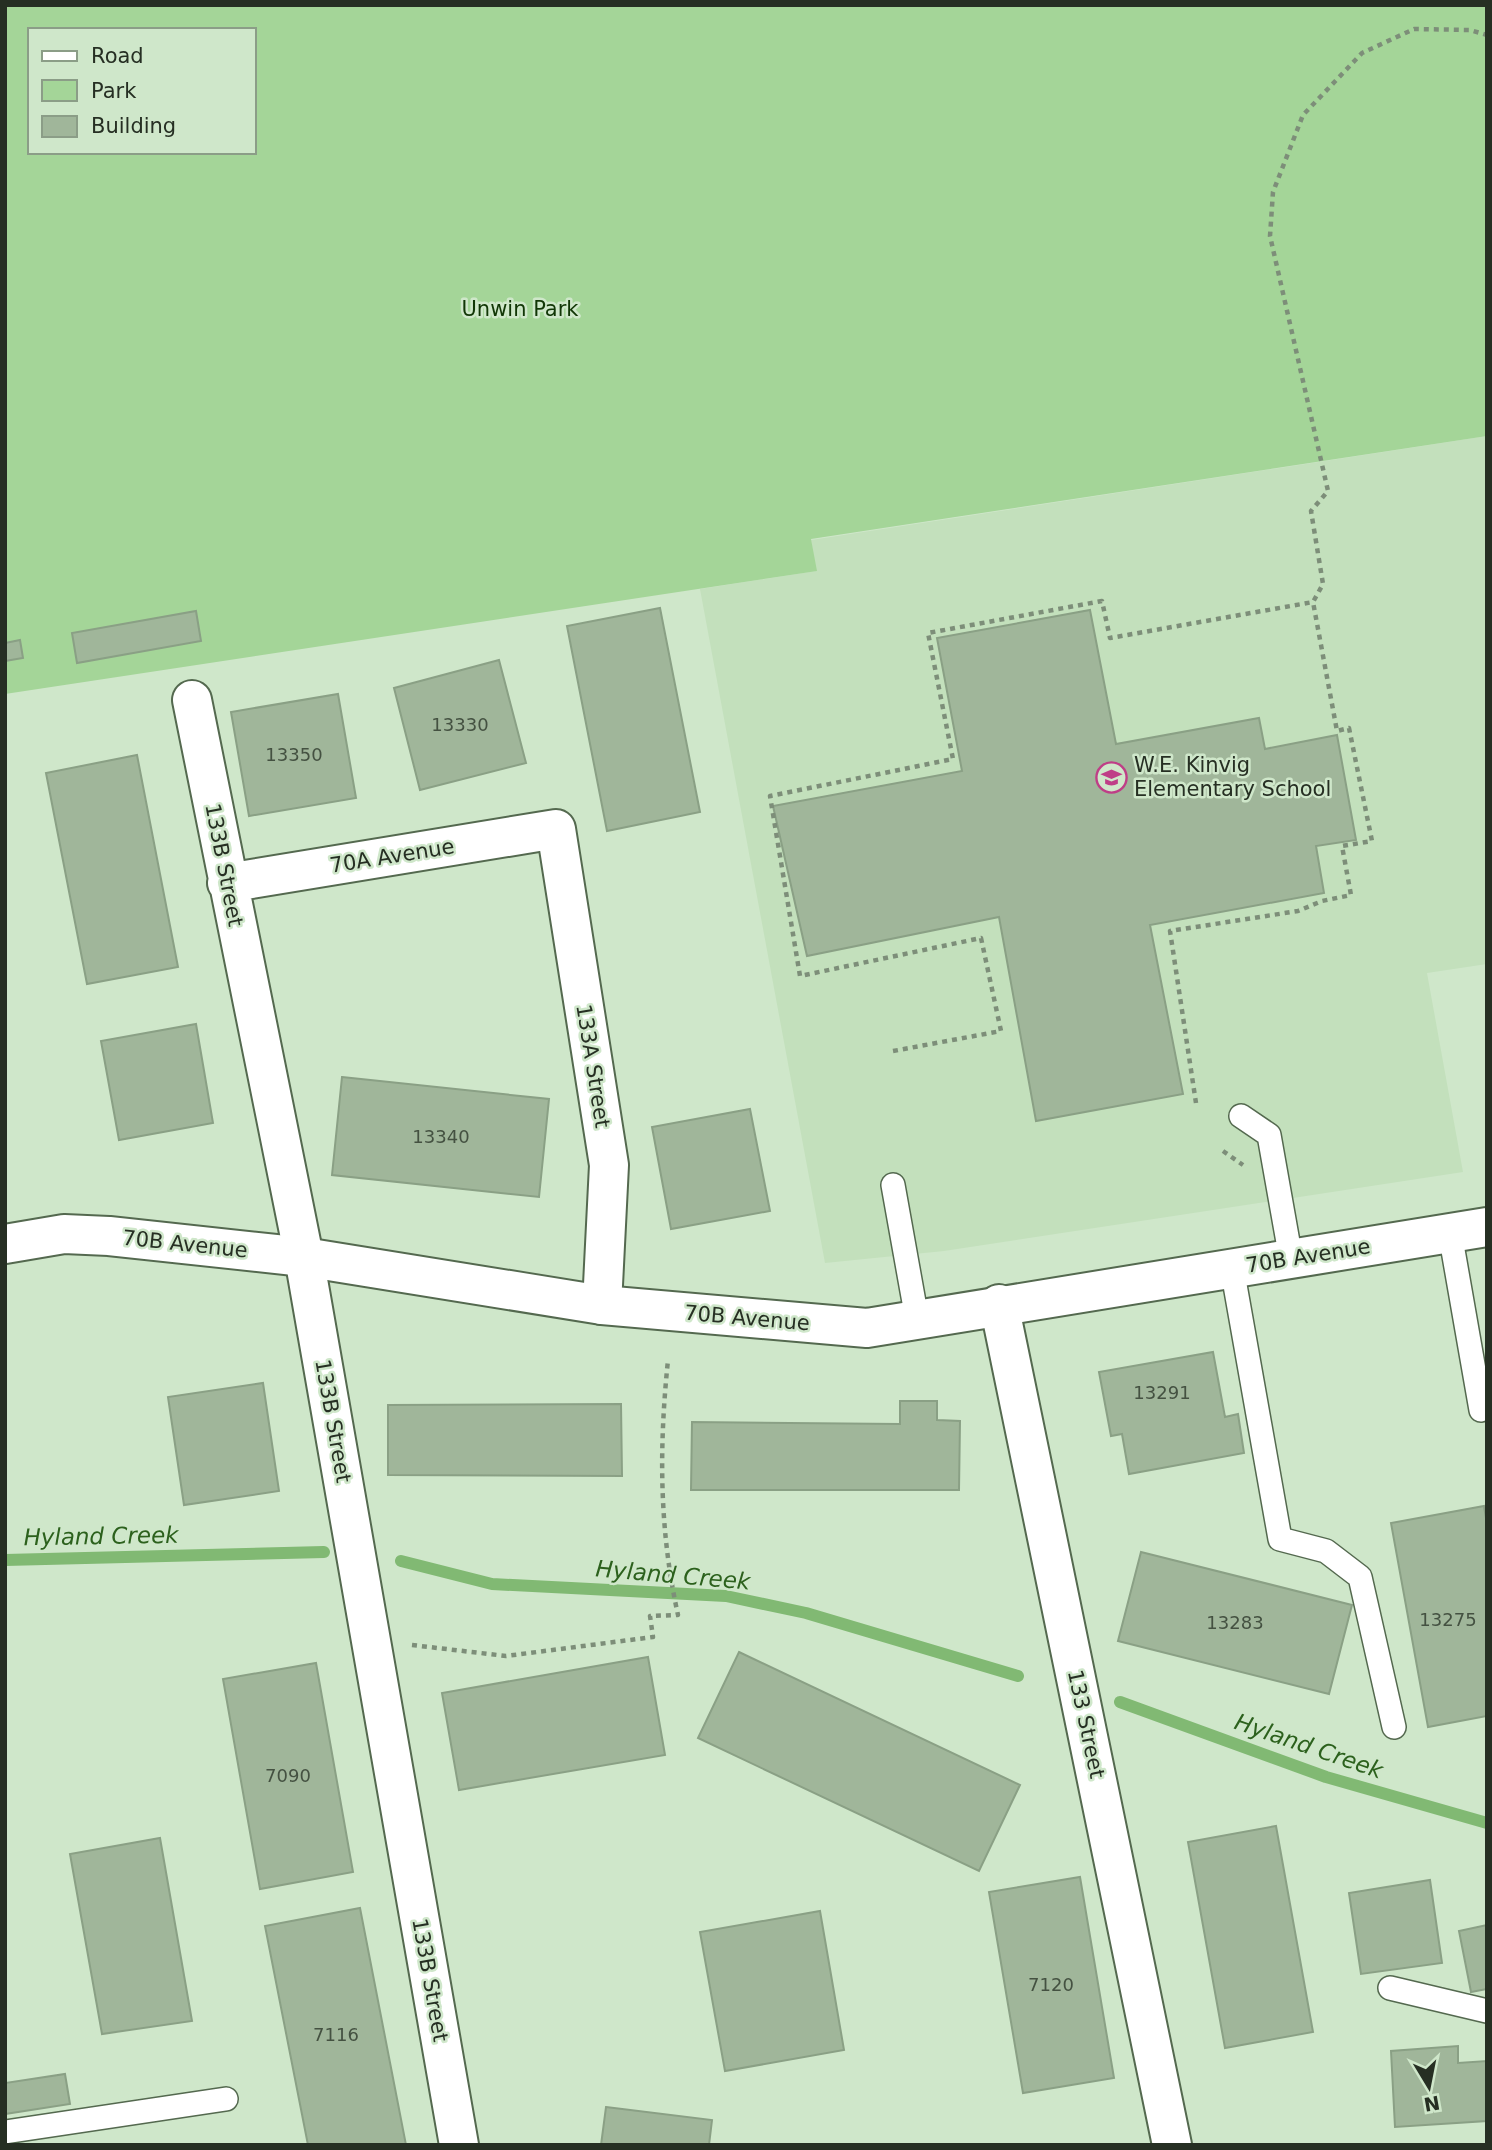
<svg xmlns="http://www.w3.org/2000/svg" width="1492" height="2150" viewBox="0 0 1492 2150" font-family="'DejaVu Sans',sans-serif">
<style>
.built{fill:#c3e0bc}
.green{fill:#a4d598;fill-rule:evenodd}
.lines{fill:none;stroke-linecap:round;stroke-linejoin:round}
.stream{stroke:#81b973;stroke-width:12}
.building{fill:#a0b69a;stroke:#8aa085;stroke-width:2}
.lane-casing{stroke:#54694f;stroke-width:26}
.street-casing{stroke:#54694f;stroke-width:42}
.secondary-casing{stroke:#54694f;stroke-width:42}
.path{stroke:#7d8e79;stroke-width:4.5;stroke-dasharray:5 5;stroke-linecap:butt}
.lane{stroke:#fff;stroke-width:23}
.street{stroke:#fff;stroke-width:38}
.secondary{stroke:#fff;stroke-width:38}
.labels{text-anchor:middle;stroke-width:5;stroke-linejoin:round;paint-order:stroke}
.number-label{font-size:18px;fill:#445141}
.park-label{font-size:21px;fill:#113706;stroke:#cfe7ca}
.poi-label{font-size:21px;fill:#262f23;stroke:#cfe7ca;text-anchor:start}
.street-label{font-size:21px;fill:#262f23;stroke:#cfe7ca}
.water-label{font-size:23px;font-style:italic;fill:#2c611d;stroke:#cfe7ca}
</style>
<rect width="100%" height="100%" fill="#cfe7ca"/>
<!-- built -->
<path class="built" d="M1487,436V964L1427,973L1463,1172L944,1251L825,1263L700,589L816,571L811,540Z"/>
<!-- green -->
<path class="green" d="M5,5H1487V436L811,539L817,571L5,694ZM30,30H254V152H30Z"/>
<g class="lines">
<!-- stream -->
<path class="stream" d="M5,1560L324,1552
M401,1561L492,1584L726,1596L806,1613L1018,1676
M1120,1702L1326,1777L1487,1823"/>
</g>
<!-- building -->
<path class="building" d="M660,608L700,812L607,831L567,626Z
M1090,610L1116,744L1259,718L1265,749L1337,735L1356,840L1316,846L1324,893L1150,925L1183,1094L1036,1121L999,917L807,956L773,806L962,771L937,638Z
M196,611L201,641L77,663L72,633Z
M20,640L23,658L5,661V643Z
M499,660L526,763L420,790L394,688Z
M338,694L356,798L249,816L231,712Z
M137,755L178,967L87,984L46,773Z
M196,1024L213,1123L119,1140L101,1041Z
M342,1077L549,1099L539,1197L332,1175Z
M750,1109L770,1211L671,1229L652,1127Z
M1213,1352L1225,1417L1238,1414L1244,1453L1129,1474L1122,1434L1111,1436L1099,1372Z
M263,1383L279,1491L184,1505L168,1397Z
M900,1401H937V1420L960,1421L959,1490H691L692,1422L900,1424Z
M621,1404L622,1476L388,1475V1405Z
M1484,1506L1487,1524V1716L1428,1727L1391,1523Z
M1141,1552L1352,1605L1329,1694L1118,1641Z
M739,1652L1020,1785L979,1871L698,1738Z
M648,1657L665,1755L459,1790L442,1693Z
M316,1663L353,1872L260,1889L223,1679Z
M1276,1826L1313,2032L1225,2048L1188,1842Z
M160,1838L192,2021L102,2034L70,1854Z
M1080,1877L1114,2078L1023,2093L989,1892Z
M1430,1880L1442,1963L1361,1974L1349,1893Z
M360,1908L406,2145H308L265,1926Z
M820,1911L844,2050L725,2071L700,1932Z
M1487,1925V1989L1471,1992L1459,1931Z
M1458,2046V2063L1487,2061V2121L1395,2127L1391,2051Z
M65,2074L70,2104L5,2114V2083Z
M606,2107L712,2120L709,2145H601Z"/>
<g class="lines">
<defs>
<path id="lane" d="M1241,1116L1269,1135L1291,1259
M893,1185L917,1319
M1450,1233L1481,1410
M1232,1268L1280,1539L1326,1551L1360,1577L1394,1727
M1390,1988L1487,2011
M5,2132L226,2099"/>
<path id="street" d="M192,700L304,1257L459,2145
M227,883L556,829L609,1165L602,1305
M999,1304L1172,2145"/>
<path id="secondary" d="M5,1244L64,1234L109,1236L304,1257L602,1305L867,1328L1487,1227"/>
</defs>
<!-- lane casing -->
<use href="#lane" class="lane-casing"/>
<!-- street casing -->
<use href="#street" class="street-casing"/>
<!-- secondary casing -->
<use href="#secondary" class="secondary-casing"/>
<!-- path -->
<path class="path" d="M893,1051L1001,1031L981,938L800,976L770,796L953,759L928,633L1102,601L1110,638L1313,602
M1196,1103L1170,931L1298,911L1322,901L1351,895L1342,846L1372,841L1349,728L1337,731L1313,602L1323,584L1311,511L1328,491L1270,236L1273,192L1303,115L1362,53L1414,29L1470,30L1487,35
M1223,1151L1243,1165
M412,1645L506,1656L653,1637L650,1616L678,1615C659,1529 659,1447 668,1360"/>
<!-- lane -->
<use href="#lane" class="lane"/>
<!-- street -->
<use href="#street" class="street"/>
<!-- secondary -->
<use href="#secondary" class="secondary"/>
</g>
<!-- icons -->
<defs>
<symbol id="school-ring" viewBox="-11 -11 22 22"><circle r="9.5" fill="#cfe7ca" stroke="#bf3e87" stroke-width="1.5"/><path d="M0-5L7-2L0 1L-7-2ZM-4 1L0 2.5L4 1V4Q0 6-4 4Z" fill="#bf3e87"/></symbol>
</defs>
<g fill-rule="evenodd">
<use href="#school-ring" x="1094" y="760" width="35" height="35"/>
</g>
<g class="labels">
<!-- number labels -->
<g class="number-label">
<text x="460" y="731">13330</text>
<text x="294" y="761">13350</text>
<text x="441" y="1143">13340</text>
<text x="1162" y="1399">13291</text>
<text x="1448" y="1626">13275</text>
<text x="1235" y="1629">13283</text>
<text x="288" y="1782">7090</text>
<text x="1051" y="1991">7120</text>
<text x="336" y="2041">7116</text>
</g>
<!-- park labels -->
<g class="park-label">
<text x="520" y="316">Unwin Park</text>
</g>
<!-- poi labels -->
<g class="poi-label">
<text x="1134" y="772">W.E. Kinvig<tspan x="1134" dy="24">Elementary School</tspan></text>
</g>
<!-- street labels -->
<g class="street-label">
<text transform="translate(392 856) rotate(-9)" y="7">70A Avenue</text>
<text transform="translate(224 865) rotate(79)" y="7">133B Street</text>
<text transform="translate(593 1066) rotate(81)" y="7">133A Street</text>
<text transform="translate(185 1244) rotate(6)" y="7">70B Avenue</text>
<text transform="translate(1308 1256) rotate(-9)" y="7">70B Avenue</text>
<text transform="translate(747 1318) rotate(5)" y="7">70B Avenue</text>
<text transform="translate(333 1421) rotate(80)" y="7">133B Street</text>
<text transform="translate(1086 1724) rotate(78)" y="7">133 Street</text>
<text transform="translate(430 1980) rotate(80)" y="7">133B Street</text>
</g>
<!-- water labels -->
<g class="water-label">
<text transform="translate(101 1536) rotate(-1)" y="8">Hyland Creek</text>
<text transform="translate(673 1575) rotate(5)" y="8">Hyland Creek</text>
<text transform="translate(1309 1746) rotate(19)" y="8">Hyland Creek</text>
</g>
</g>
<!-- border -->
<rect width="1492" height="2150" fill="none" stroke="#262f23" stroke-width="14"/>
<!-- legend -->
<rect x="28" y="28" width="228" height="126" fill="#cfe7ca" stroke="#8b9d87" stroke-width="2"/>
<rect x="42" y="51" width="35" height="10" fill="#ffffff" stroke="#8b9d87" stroke-width="2"/>
<text x="91" y="63" font-size="21" fill="#262f23">Road</text>
<rect x="42" y="80" width="35" height="21" fill="#a4d598" stroke="#8b9d87" stroke-width="2"/>
<text x="91" y="98" font-size="21" fill="#262f23">Park</text>
<rect x="42" y="116" width="35" height="21" fill="#a0b69a" stroke="#8b9d87" stroke-width="2"/>
<text x="91" y="133" font-size="21" fill="#262f23">Building</text>
<!-- north arrow -->
<g transform="translate(1429 2087) rotate(170)" stroke="#cfe7ca" stroke-width="5" paint-order="stroke">
<path d="M0-5L12 26L0 18L-12 26Z" fill="#262f23"/>
<text y="-10" font-size="19" font-weight="bold" text-anchor="middle" fill="#262f23">N</text>
</g>
</svg>
